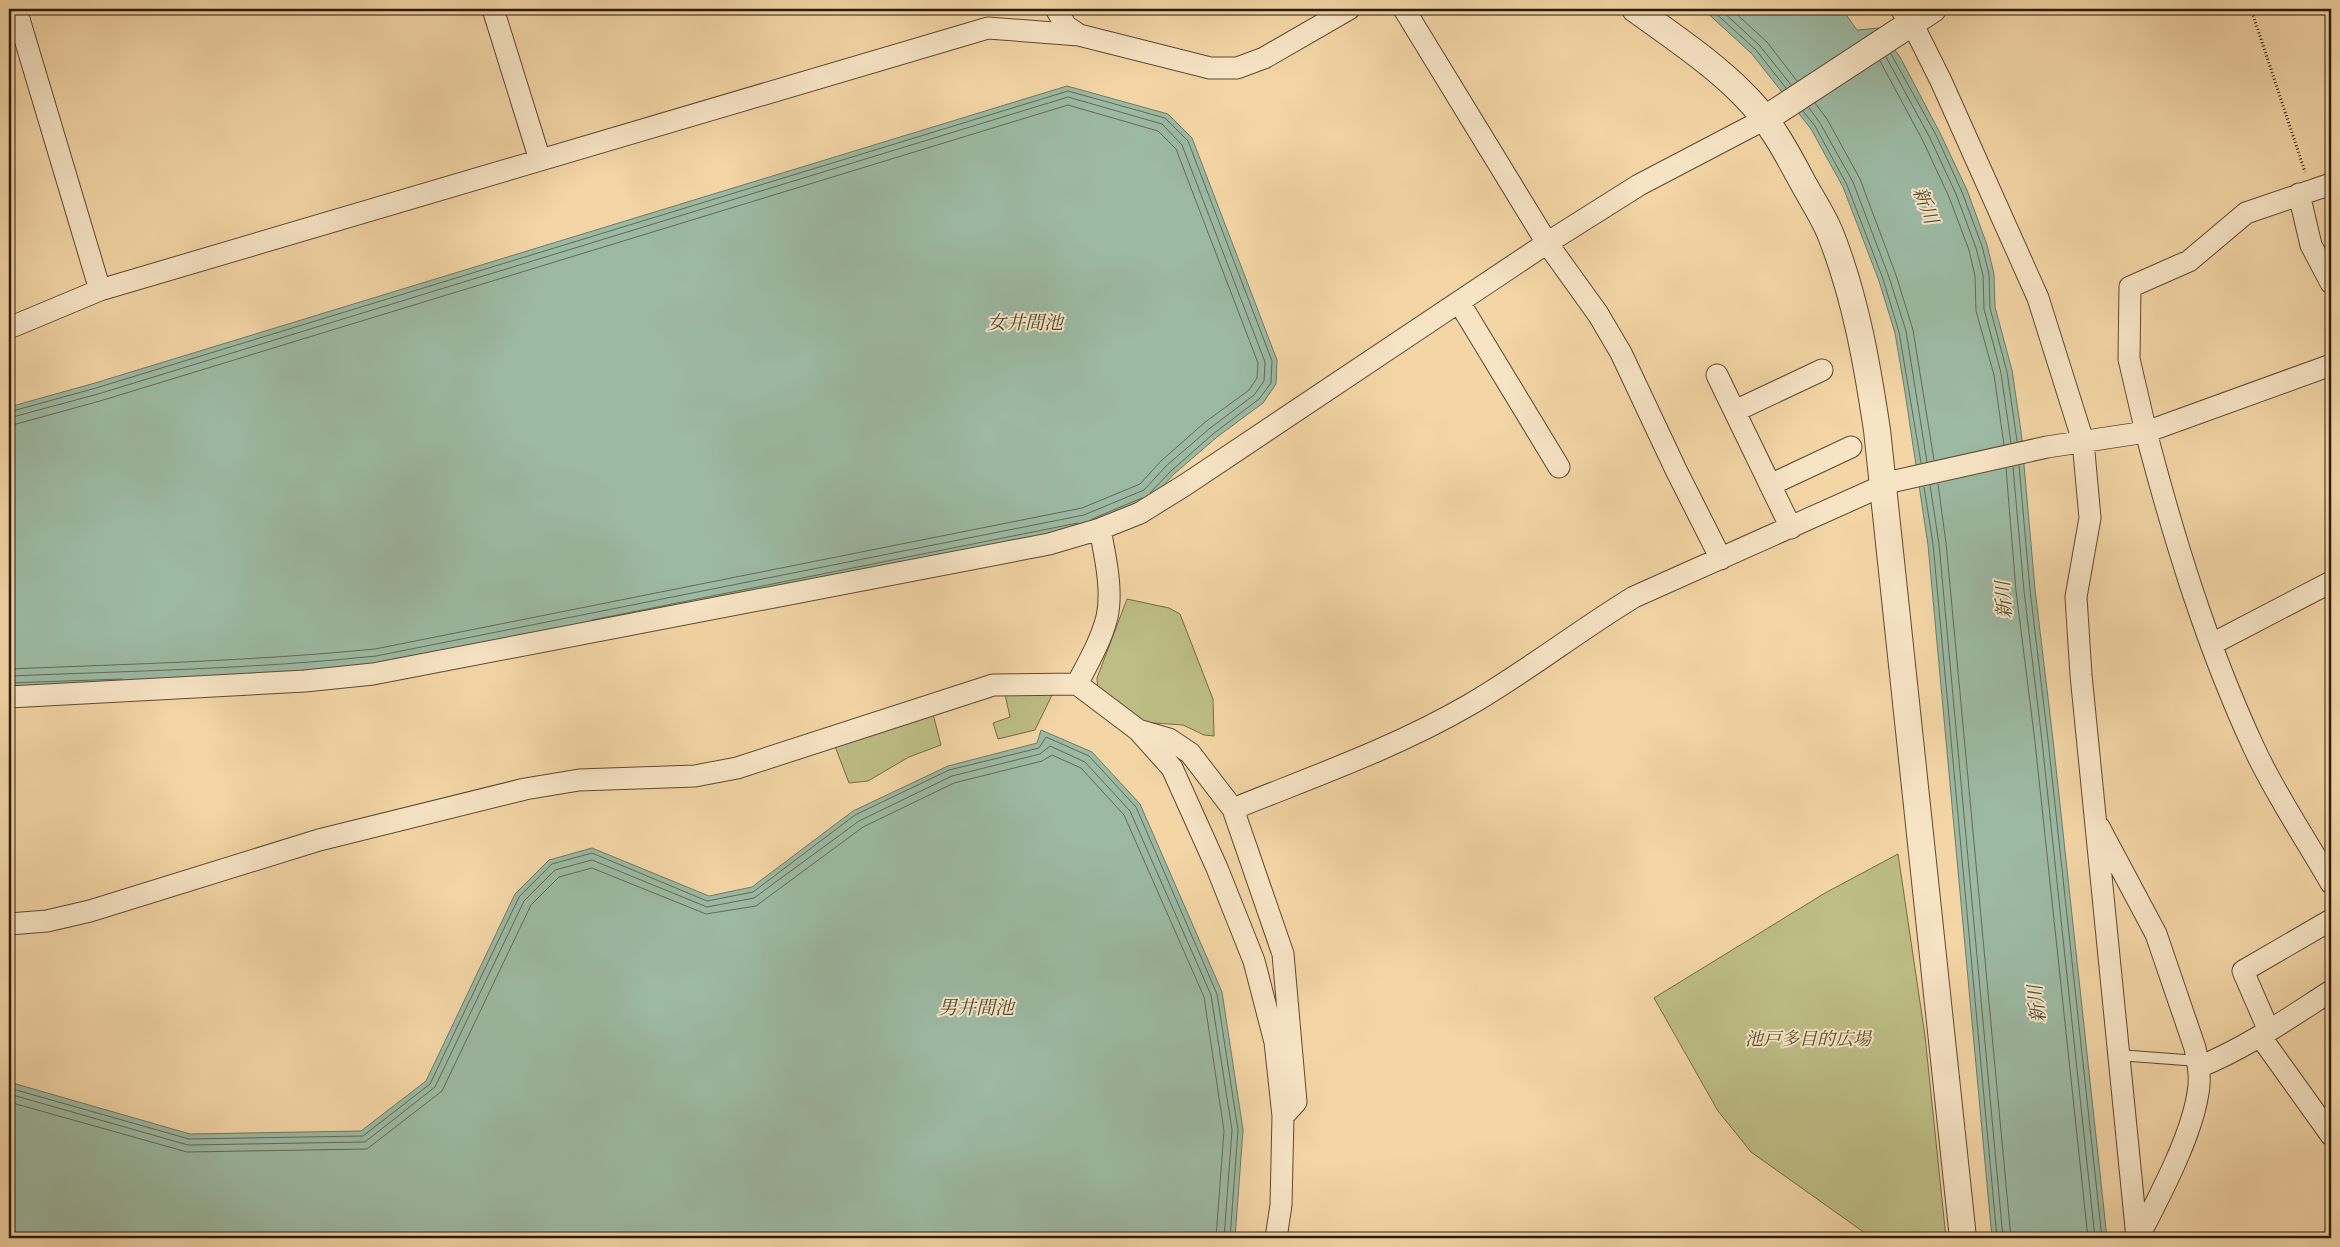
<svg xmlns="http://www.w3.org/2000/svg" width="2340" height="1247" viewBox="0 0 2340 1247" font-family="'IM FELL English','Noto Serif JP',serif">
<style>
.green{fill:#bdbd85;stroke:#756c46}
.water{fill:#9cb9a3;stroke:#707a65}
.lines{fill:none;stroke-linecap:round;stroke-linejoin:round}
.shore{stroke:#646a55;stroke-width:1}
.service-casing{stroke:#5e4a2f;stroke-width:12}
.minor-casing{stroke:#5e4a2f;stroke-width:23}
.tertiary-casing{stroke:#5e4a2f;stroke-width:28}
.path{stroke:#2d1b07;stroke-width:3;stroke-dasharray:1 2.5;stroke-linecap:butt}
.service{stroke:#f7e4c5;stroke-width:10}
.minor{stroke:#f7e4c5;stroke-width:21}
.tertiary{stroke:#f7e4c5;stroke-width:26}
.labels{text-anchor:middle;stroke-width:4;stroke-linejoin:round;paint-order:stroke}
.park-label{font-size:18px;font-style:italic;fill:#584c2d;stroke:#f7e4c5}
.water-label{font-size:19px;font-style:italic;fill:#4e4a36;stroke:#f7e4c5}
</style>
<rect width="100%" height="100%" fill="#f3d5a6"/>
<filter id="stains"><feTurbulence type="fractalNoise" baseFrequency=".004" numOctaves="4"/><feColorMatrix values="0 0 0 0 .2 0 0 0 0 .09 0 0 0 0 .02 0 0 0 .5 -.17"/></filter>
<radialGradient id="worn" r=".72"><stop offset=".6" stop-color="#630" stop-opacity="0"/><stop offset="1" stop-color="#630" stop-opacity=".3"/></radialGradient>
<!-- green -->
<path class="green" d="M1127,599L1169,608L1180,614L1213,699L1214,736L1204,735L1183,725L1140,722L1098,690L1097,678Z
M1004,690L1053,693L1035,730L998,739L993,723L1010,717Z
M932,710L941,745L909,757L868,781L849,783L833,741Z
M1898,854L1925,1036L1946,1238H1872L1751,1152L1718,1111L1654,998L1825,893Z"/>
<!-- water -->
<path class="water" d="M1703,9H1842L1857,30L1879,28L1900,57L1940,133L1967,190L1987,245L1994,274L1995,307L2012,370L2021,431L2035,589L2053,740L2107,1238H1992L1928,545L1905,392L1895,333L1879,281L1843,187L1811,129L1752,54Z
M1067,86L1168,114L1192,138L1277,360L1276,384L1263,403L1217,437L1174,474L1150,500L1088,526L378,668L9,688V407L95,383Z
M1041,730L1092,752L1140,804L1222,992L1243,1130L1235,1238H9V1082L190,1134L361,1131L426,1081L515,894L549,860L592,848L709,896L752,887L853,811L948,766L1037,743Z"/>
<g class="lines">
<!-- shore -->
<path class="shore" d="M1711,9L1756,50L1786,88
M1720,9L1760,46L1791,85
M1731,9L1767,42L1797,81
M1891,54L1936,135L1962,192L1982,246L1989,274L1990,308L2007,372L2017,441
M1886,57L1930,138L1956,194L1976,248L1983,275L1984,309L2001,373L2011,443
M1880,61L1923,141L1949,197L1969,250L1975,276L1976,311L1994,375L2004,445
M1815,103L1827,119L1860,179L1896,275L1913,330L1934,460
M1809,108L1820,123L1853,182L1889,277L1906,331L1927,462
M1803,111L1815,126L1847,185L1883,279L1899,332L1921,463
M9,412L96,388L1068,91L1165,118L1188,141L1272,361L1271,383L1259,399L1213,434L1171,471L1150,493
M9,418L98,394L1068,97L1162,124L1182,145L1265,362L1264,381L1254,395L1209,429L1166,466L1144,490L1084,515L376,656C254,669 131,671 9,676
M9,426L100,401L1068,105L1158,131L1176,149L1258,363L1257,378L1249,390L1204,423L1161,461L1140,484L1082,508L375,649C253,661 131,664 9,669
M2019,465L2030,590L2048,740L2102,1238
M2013,467L2024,591L2042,741L2095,1238
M2006,468L2016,591L2035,742L2088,1238
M1938,484L1946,543L2011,1238
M1930,485L1939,544L2003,1238
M1924,487L1933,544L1997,1238
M1092,519L1142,498
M592,620L1078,523
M9,683L122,679
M9,1088L189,1139L363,1136L430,1084L519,897L552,864L592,853L707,901L753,892L855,815L949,770L1039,748L1046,737L1089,756L1136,807L1217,994L1238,1130L1230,1238
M9,1094L188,1145L365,1142L435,1087L524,901L555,870L592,860L707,907L754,898L859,821L952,776L1040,754L1050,746L1085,762L1130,811L1211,995L1232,1130L1224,1238
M9,1102L187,1152L367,1149L442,1091L531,905L559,877L592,868L706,914L756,906L863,827L954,783L1042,761L1052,755L1081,768L1124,815L1204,997L1224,1131L1216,1238"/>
<defs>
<path id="service" d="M2118,1055L2198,1061"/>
<path id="minor" d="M16,9L100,290
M493,9L540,160
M1056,9L1066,26L1079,35L1210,68H1237L1264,58L1349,9
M1404,9L1547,243L1598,314L1621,353L1676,470L1721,559
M1901,9L1912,23L1941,81L2038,298L2083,441L2090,518L2076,597L2081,675L2137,1238
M2331,184L2246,213L2189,261L2130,287L2129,359L2146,432L2331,365
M2299,194L2311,245L2331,283
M1459,302L1559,467
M9,328L100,290L988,28L1079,35
M1717,375L1791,528
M1735,411L1822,370
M1770,485L1851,447
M2212,644L2331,582
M1077,684C1088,663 1101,641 1107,617C1113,590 1105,556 1100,529
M9,697L305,681L373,674L1049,544L1100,529L1140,513L1185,485L1547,243L1639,185L1765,119
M1138,730L1169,739L1190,753L1233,809L1283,954L1296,1102L1286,1113
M1233,809C1312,777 1395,748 1469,705C1526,672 1578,631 1634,597L1882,486L1895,481L2047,447L2146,432C2174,539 2207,647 2254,748C2275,794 2306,839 2331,883
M2099,827L2156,934L2195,1048C2198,1063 2201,1078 2198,1093C2191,1138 2159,1197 2138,1238
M9,924L47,921L90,911L319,840L525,789L579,780L695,776L737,768L993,685L1077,684L1138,730L1172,768L1217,868L1254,961L1275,1042L1283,1116L1281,1205L1276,1238
M2269,1031L2243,971L2331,920
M2260,1036L2331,1135
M2199,1067C2246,1048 2289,1018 2331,991"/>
<path id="tertiary" d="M1635,9C1672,36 1713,63 1745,96C1770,121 1786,151 1802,181C1812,200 1825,218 1832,238C1856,300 1867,364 1877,430L1963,1238
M1765,119L1933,9"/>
</defs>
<!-- service casing -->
<use href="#service" class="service-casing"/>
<!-- minor casing -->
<use href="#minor" class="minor-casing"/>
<!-- tertiary casing -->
<use href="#tertiary" class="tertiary-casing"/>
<!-- path -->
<path class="path" d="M2251,9L2305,172"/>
<!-- service -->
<use href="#service" class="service"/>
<!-- minor -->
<use href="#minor" class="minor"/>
<!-- tertiary -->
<use href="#tertiary" class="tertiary"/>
</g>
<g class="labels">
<!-- park labels -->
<g class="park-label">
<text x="1808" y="1045">池戸多目的広場</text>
</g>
<!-- water labels -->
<g class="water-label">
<text transform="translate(1926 205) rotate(69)" y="7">新川</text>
<text x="1025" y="329">女井間池</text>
<text transform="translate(2003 600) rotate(-93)" y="7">新川</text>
<text transform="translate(2036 1004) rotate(-96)" y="7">新川</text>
<text x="976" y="1014">男井間池</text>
</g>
</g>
<!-- margin -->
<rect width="2340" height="1247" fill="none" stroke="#f3d5a6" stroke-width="30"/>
<rect x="10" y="10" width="2320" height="1227" fill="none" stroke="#2d1b07" stroke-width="2.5"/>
<rect x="15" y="15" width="2310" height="1217" fill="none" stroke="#2d1b07"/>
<rect width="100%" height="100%" filter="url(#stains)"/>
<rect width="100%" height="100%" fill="url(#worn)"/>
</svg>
